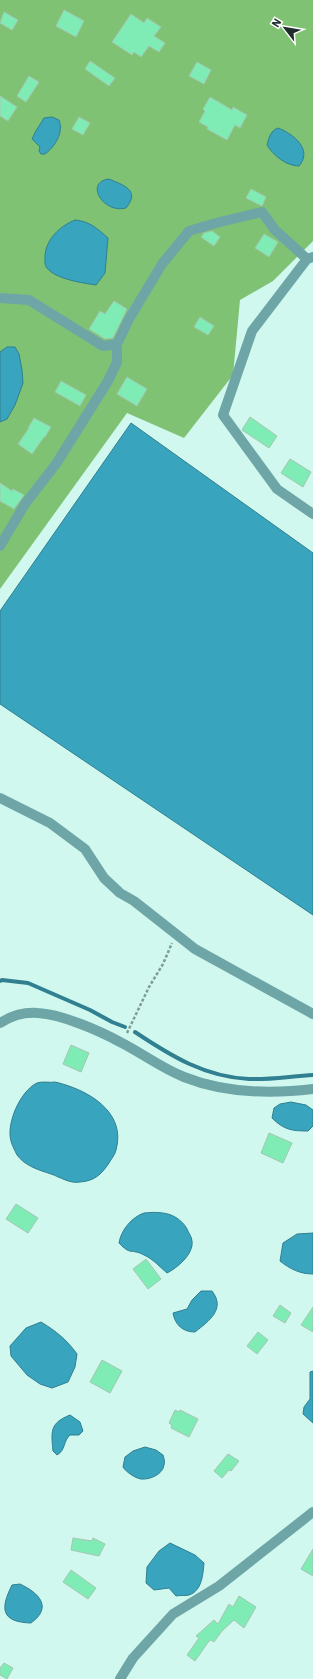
<svg xmlns="http://www.w3.org/2000/svg" width="313" height="1679" viewBox="0 0 313 1679" font-family="'IBM Plex Sans',sans-serif">
<style>
.forest{fill:#7fc274}
.water{fill:#38a4be;stroke:#308091}
.lines{fill:none;stroke-linecap:round;stroke-linejoin:round}
.stream{stroke:#308091;stroke-width:4}
.building{fill:#80ecb5;stroke:#a5c5b2}
.path{stroke:#809c95;stroke-width:2.5;stroke-dasharray:3 2;stroke-linecap:butt}
.minor{stroke:#6ea5a6;stroke-width:10}
</style>
<rect width="100%" height="100%" fill="#d0f8ee"/>
<!-- forest -->
<path class="forest" d="M0,0H313V241L273,281L240,300L233,375L184,438L127,413L0,589Z"/>
<!-- water -->
<path class="water" d="M52,117L59,120C64,132 55,147 45,154H41L39,151L40,147L32,139C35,131 40,125 44,118Z
M278,128C294,134 313,150 299,166C286,166 273,155 267,145C269,138 270,131 278,128Z
M109,179C123,185 141,190 126,208C103,214 84,182 109,179Z
M75,220C89,221 98,229 108,238L105,273L96,285C83,283 55,279 47,268C44,265 45,260 45,256C46,239 60,226 75,220Z
M7,347H15L19,354L22,370L23,383L15,405L7,419L0,422V352Z
M131,423L313,553V915L0,704V611Z
M55,1082C86,1089 127,1111 116,1150C115,1155 111,1159 109,1163C101,1175 94,1181 80,1182C70,1184 60,1177 51,1174C39,1170 25,1166 17,1155C15,1151 12,1145 11,1141C6,1124 20,1091 37,1083C42,1081 50,1083 55,1082Z
M291,1102L306,1105L313,1110V1126L308,1131C292,1131 284,1130 272,1118L274,1108L280,1104Z
M144,1213C153,1212 163,1212 171,1215C178,1218 184,1223 187,1229C188,1232 192,1237 192,1241C194,1254 177,1268 167,1273C160,1267 153,1259 144,1255C131,1248 131,1256 119,1243C121,1230 132,1217 144,1213Z
M313,1233V1274C300,1274 290,1269 280,1261L283,1243L297,1234Z
M201,1291H212C226,1309 209,1321 195,1332C183,1332 175,1325 173,1313L187,1309L192,1300Z
M41,1322C56,1331 67,1340 77,1354L75,1367L68,1382L52,1388L40,1384L27,1375L11,1356L10,1346L26,1328Z
M313,1371V1423L303,1414L304,1407L310,1399V1372Z
M70,1415L80,1422L83,1431L79,1435H70C63,1441 66,1450 57,1455L53,1451C51,1431 50,1423 70,1415Z
M145,1447L156,1450L163,1455C164,1458 165,1462 164,1465C163,1474 150,1480 141,1479C135,1478 126,1472 123,1467L125,1457L133,1451Z
M170,1543L195,1555L204,1563C203,1574 202,1591 189,1595C185,1596 180,1595 176,1596L169,1588L154,1590L146,1583L147,1567L159,1551Z
M20,1584C39,1593 53,1607 31,1623C1,1622 0,1609 12,1585Z"/>
<g class="lines">
<!-- stream -->
<path class="stream" d="M0,981L2,980L28,983L90,1010L112,1022L125,1027
M135,1032C171,1056 205,1077 249,1079C270,1080 292,1076 313,1075"/>
</g>
<!-- building -->
<path class="building" d="M64,10L84,21L76,37L56,26Z
M4,12L18,20L12,30L0,23Z
M131,14L144,23L147,18L161,27L154,36L165,43L159,52L149,46L141,57L134,52L132,55L112,42Z
M90,61L115,78L109,86L85,69Z
M197,62L211,70L204,84L189,76Z
M29,76L39,82L26,102L17,96Z
M0,96L17,107L8,121L0,116Z
M210,97L232,110L233,107L247,115L240,128L235,125L227,140L207,129L208,127L199,122L205,111L203,109Z
M79,117L90,123L83,135L72,129Z
M251,189L266,197L262,206L246,198Z
M212,231L220,237L214,246L201,237L204,233Z
M264,234L278,242L269,257L255,248Z
M114,301L127,309L113,338L105,339L89,329L100,311L105,314Z
M200,317L214,326L208,335L194,327Z
M127,377L147,389L137,406L117,394Z
M61,381L86,395L80,406L55,392Z
M250,417L277,436L269,448L242,430Z
M34,418L51,427L45,437H44L32,454L18,444L29,428H28Z
M290,459L311,472L303,487L281,473Z
M0,483L12,491L13,489L24,495L14,509L0,501Z
M71,1045L89,1053L81,1072L63,1064Z
M269,1133L292,1143L283,1163L261,1153Z
M16,1204L38,1218L28,1233L6,1219Z
M146,1259L161,1279L148,1289L133,1269Z
M280,1305L291,1313L285,1323L273,1316Z
M313,1307V1332L301,1325Z
M258,1332L268,1340L257,1354L247,1346Z
M102,1360L122,1371L110,1393L90,1382Z
M175,1410L179,1412L180,1410L198,1419L189,1437L171,1428L172,1425L169,1423Z
M228,1454L239,1461L231,1471L229,1470L222,1478L214,1471Z
M73,1538L92,1541L93,1538L105,1544L99,1556L71,1550Z
M313,1549V1576L301,1569Z
M71,1570L96,1588L88,1599L63,1582Z
M239,1596L256,1607L244,1628L234,1620L222,1631L214,1642L211,1640L209,1641L195,1661L187,1655L199,1638L196,1636L214,1620L218,1624L229,1604L233,1607Z
M4,1663L13,1668L7,1679L0,1675V1668Z"/>
<g class="lines">
<!-- path -->
<path class="path" d="M127,1033L149,987L163,964L172,943"/>
<!-- minor -->
<path class="minor" d="M307,259L252,331L223,415L277,489L313,514
M0,298L29,300L103,346L117,344L129,319L162,264L189,231L216,223L262,212L275,230L307,259L313,257
M0,546L25,504L56,464L108,381L117,362V344
M0,798L50,823L85,849L104,878L120,893L134,901L195,949L313,1014
M0,1023C11,1016 25,1012 38,1013C61,1014 100,1031 120,1042C142,1053 161,1068 184,1077C224,1093 271,1094 313,1089
M120,1679L133,1658L173,1614L219,1586L313,1512"/>
</g>
<!-- north arrow -->
<g transform="translate(285 28) rotate(301)" stroke="#ffffff" stroke-width="3" paint-order="stroke">
<path d="M0-3L7 15L0 10L-7 15Z" fill="#1e2d29"/>
<text y="-6" font-size="11" font-weight="bold" text-anchor="middle" fill="#1e2d29">N</text>
</g>
</svg>
